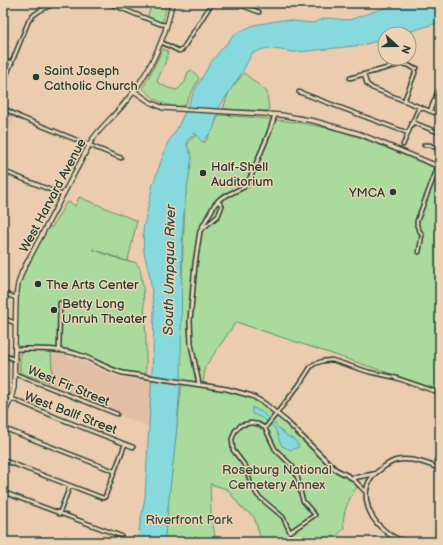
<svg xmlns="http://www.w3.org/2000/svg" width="443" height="545" viewBox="0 0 443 545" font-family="'Balsamiq Sans',sans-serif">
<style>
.built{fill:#e1bea4}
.green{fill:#aadb9c;stroke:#648c68}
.water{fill:#88d9de;stroke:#5e9b9a}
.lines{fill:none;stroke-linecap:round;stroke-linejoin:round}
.minor-casing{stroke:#1f3d34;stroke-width:5.5}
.tertiary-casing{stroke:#1f3d34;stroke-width:6}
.secondary-casing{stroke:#1f3d34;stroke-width:6}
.minor{stroke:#eed3b5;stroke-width:2.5}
.tertiary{stroke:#eed3b5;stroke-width:3}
.secondary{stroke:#eed3b5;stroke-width:3.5}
.poi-dot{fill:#1f3d34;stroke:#eed3b5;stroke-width:1.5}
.labels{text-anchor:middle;stroke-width:3;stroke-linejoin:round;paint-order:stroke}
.poi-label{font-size:13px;fill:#1f3d34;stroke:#eed3b5;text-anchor:start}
.street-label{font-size:13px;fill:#1f3d34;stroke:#eed3b5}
.park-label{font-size:13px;fill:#2d4d3e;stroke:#eed3b5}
.water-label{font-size:14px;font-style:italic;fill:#2a4d45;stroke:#eed3b5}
</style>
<rect width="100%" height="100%" fill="#ecccaf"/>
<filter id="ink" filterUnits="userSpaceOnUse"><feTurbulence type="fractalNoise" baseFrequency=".025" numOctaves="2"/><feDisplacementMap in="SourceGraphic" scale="8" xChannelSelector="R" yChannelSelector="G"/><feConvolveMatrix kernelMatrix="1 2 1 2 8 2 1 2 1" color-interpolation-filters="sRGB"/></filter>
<g filter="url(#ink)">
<!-- built -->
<path class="built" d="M3,111L15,117L10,129L3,126Z
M15,349L66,351L67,357L82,361L113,375L126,379L129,374L152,378L149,427L15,374Z"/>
<!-- green -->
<path class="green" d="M152,3L166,8L162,24L147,18Z
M163,49L168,51C168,60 160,72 157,82L168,88L177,90L185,82L188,72L192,70L199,78L185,105C170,110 152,99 143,88Z
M244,73L267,92L269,111L223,109L229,91Z
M219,115C262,118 305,121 346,133C378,143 409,158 440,170V390L236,322L205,367L203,385L227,389L257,398L271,408L339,472L354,481L357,487C349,498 341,515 344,528L333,540H322L315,542H262L254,517L241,507L227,489L210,484L211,512L216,542H164L182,382L167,380L182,275L185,200L192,157L187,145L191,139L197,135L205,143Z
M79,197L137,221L128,260L126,261L92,249L125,261L135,262L140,268L143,286L146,340V377L112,370L73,353L66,351L15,349L19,280L46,226L52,227L66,203L69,202L75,206Z
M22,351L51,352L53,383L20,373V354Z"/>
<!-- water -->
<path class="water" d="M399,3H440V22L402,34H385V39L362,45L309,51L294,52L267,48L252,53L243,71L220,106L213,130L202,142L195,133L188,140L187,145L192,157L185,200L182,237L181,373L176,437L164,542H137L145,497L153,353L154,310L150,277L144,252L143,230L153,184L168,142L176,131L196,88L210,64L219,52L235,34L254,25L282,20L313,23L326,18L349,20Z
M252,407L263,413L287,436L295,440L299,447L291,450L282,446C279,442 279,438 277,433C273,422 262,418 252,414Z"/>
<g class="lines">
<defs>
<path id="minor" d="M108,3L160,24L166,25
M235,3L259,12
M161,42L179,51L182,50L212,3
M3,60L12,63
M364,75L367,84L372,88L440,115
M350,78L402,64L408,65L415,69
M3,84L29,20C37,10 46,8 57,3
M299,92L408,133
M404,101L415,73V69L417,68
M3,106L7,110L20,117L121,158
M430,111L440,86
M412,122L440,133
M403,145L419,107
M424,145H430L438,149L440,146
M3,171L63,195
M201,230L218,216L222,206L218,201
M419,252L422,235L417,226V221L438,166
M3,293L16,298
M3,318L15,323
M59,350L60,303
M3,356L9,357L15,360
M15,374L117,414
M3,395L58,418L133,447
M251,423L258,424L265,428L275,449L293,467L298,479L301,494L303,501L315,515L290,532L283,517L258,496L251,485L246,467L233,450L232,439L235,431L241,425Z
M3,428L114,471
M265,428L299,385L310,368L314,364L323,361L332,360L369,372L393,377L440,393
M3,460L103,498L105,497L125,444
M3,492L121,536
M59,514L70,486
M64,542L66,538"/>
<path id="tertiary" d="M438,166L440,162
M15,349C35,349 58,348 77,354C93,359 107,369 123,373L227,389L252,396L264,403L286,421L335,469L352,478
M199,384L191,344L190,321L195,264L200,231L215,204L221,198L244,187L248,183L269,133L275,115
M366,492L352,478L374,474
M407,542C399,540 392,537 385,531C365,515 357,485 381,469C386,465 392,461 398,460C412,458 427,463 440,469"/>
<path id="secondary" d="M134,91L150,102L163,108L281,115L314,121L360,134L440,167
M3,416L11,399L14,387L16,298L18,284L22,272L92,140C101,127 113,117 123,105C147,77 166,40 172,3"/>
</defs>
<!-- minor casing -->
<use href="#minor" class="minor-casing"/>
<!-- tertiary casing -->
<use href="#tertiary" class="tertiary-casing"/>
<!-- secondary casing -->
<use href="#secondary" class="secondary-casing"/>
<!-- minor -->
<use href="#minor" class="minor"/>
<!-- tertiary -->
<use href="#tertiary" class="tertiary"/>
<!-- secondary -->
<use href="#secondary" class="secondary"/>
</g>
</g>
<!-- markers -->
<g class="poi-dot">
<circle cx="36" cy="77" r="4"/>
<circle cx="203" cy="173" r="4"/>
<circle cx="393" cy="192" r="4"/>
<circle cx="38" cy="284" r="4"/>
<circle cx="54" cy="310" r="4"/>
</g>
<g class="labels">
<!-- poi labels -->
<g class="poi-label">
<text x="44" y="75">Saint Joseph<tspan x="44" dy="15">Catholic Church</tspan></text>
<text x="211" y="171">Half-Shell<tspan x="211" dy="15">Auditorium</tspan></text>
<text x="385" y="197" text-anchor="end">YMCA</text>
<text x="46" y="289">The Arts Center</text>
<text x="62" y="308">Betty Long<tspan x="62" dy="15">Unruh Theater</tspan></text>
</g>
<!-- street labels -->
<g class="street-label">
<text transform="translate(52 195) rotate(-62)" y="5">West Harvard Avenue</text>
<text transform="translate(69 385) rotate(22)" y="5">West Fir Street</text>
<text transform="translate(71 412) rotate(21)" y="5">West Ballf Street</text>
</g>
<!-- park labels -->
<g class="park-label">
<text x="277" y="474">Roseburg National<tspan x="277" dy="15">Cemetery Annex</tspan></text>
<text x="189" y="524">Riverfront Park</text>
</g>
<!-- water labels -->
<g class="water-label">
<text transform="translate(169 270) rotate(-89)" y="5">South Umpqua River</text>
</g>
</g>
<!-- margin -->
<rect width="443" height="545" fill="none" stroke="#eed3b5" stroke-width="16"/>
<rect x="8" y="8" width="427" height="529" fill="none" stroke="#1f3d34" stroke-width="1.5" filter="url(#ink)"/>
<!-- north arrow -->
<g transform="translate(397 46) rotate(111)"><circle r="19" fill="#eed3b5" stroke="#9b9781"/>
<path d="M0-3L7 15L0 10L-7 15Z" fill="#1f3d34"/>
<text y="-6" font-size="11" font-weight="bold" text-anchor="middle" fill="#1f3d34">N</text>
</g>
</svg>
